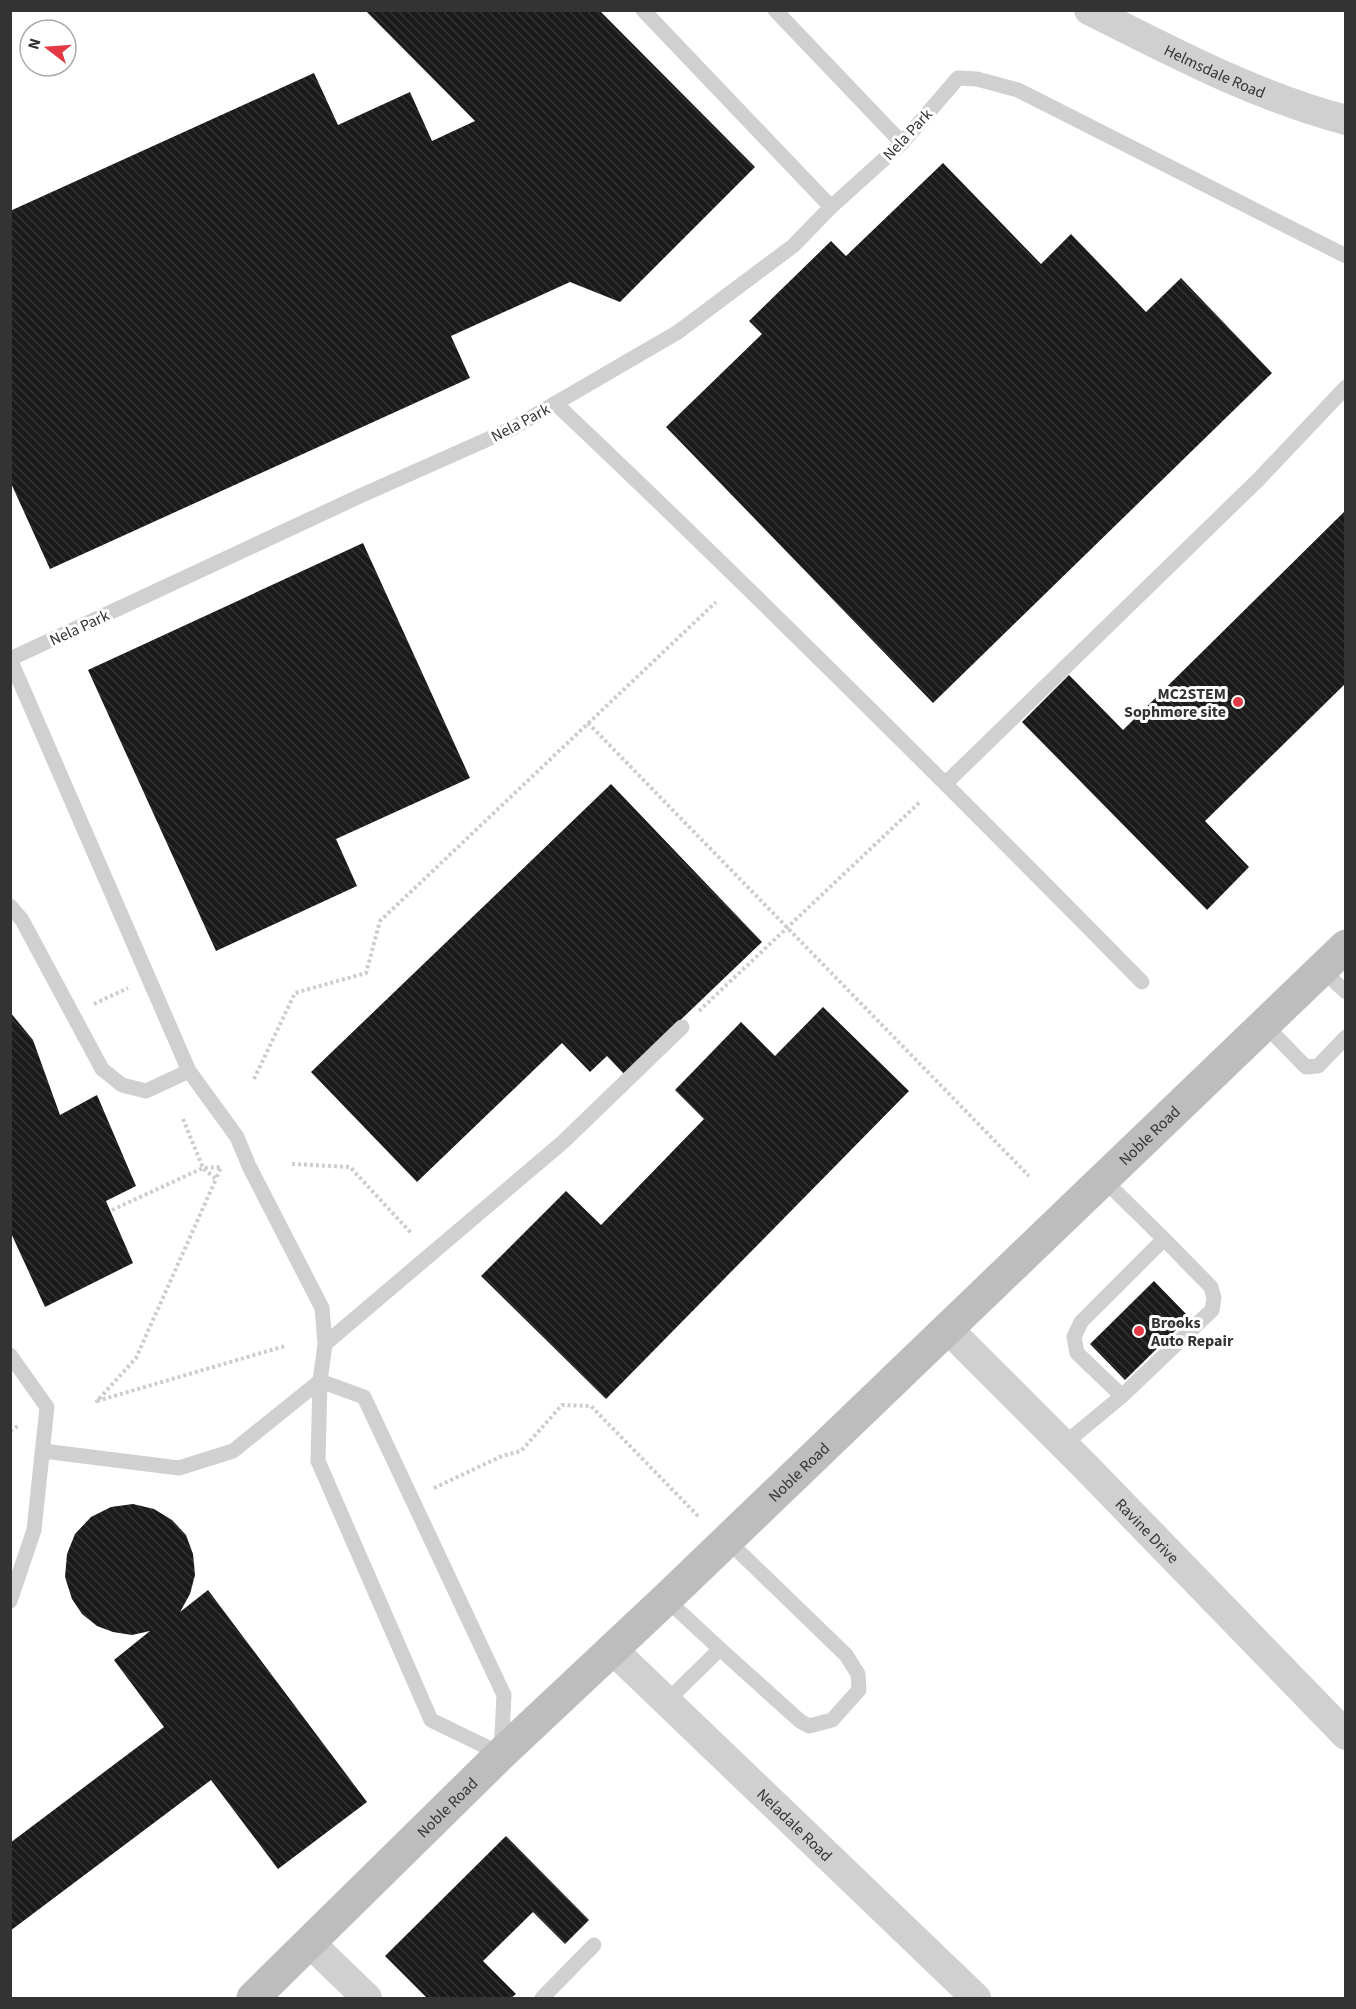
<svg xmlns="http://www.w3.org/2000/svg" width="1356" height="2009" viewBox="0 0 1356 2009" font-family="'Source Sans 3',sans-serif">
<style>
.building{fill:url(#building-back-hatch)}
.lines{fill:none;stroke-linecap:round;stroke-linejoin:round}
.path{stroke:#cdcdcd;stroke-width:4;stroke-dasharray:3 3;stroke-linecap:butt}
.lane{stroke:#d0d0d0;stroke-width:15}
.street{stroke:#d0d0d0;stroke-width:30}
.secondary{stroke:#bdbdbd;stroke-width:33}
.poi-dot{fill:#e63946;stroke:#fff;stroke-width:2}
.labels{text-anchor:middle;stroke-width:6;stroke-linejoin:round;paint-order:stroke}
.street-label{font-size:16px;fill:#333;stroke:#fff}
.poi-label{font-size:16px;font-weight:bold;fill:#333;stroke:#fff;text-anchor:end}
</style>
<defs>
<pattern id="building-back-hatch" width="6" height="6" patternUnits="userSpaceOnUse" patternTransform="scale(1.5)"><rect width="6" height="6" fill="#1a1a1a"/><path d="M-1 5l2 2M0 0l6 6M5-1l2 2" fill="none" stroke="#333"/></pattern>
</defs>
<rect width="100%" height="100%" fill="#fff"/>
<!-- building -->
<path class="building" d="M365,10H599L755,167L620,302L570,282L451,336L470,378L50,569L10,481V211L314,73L338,125L410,92L432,141L475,121Z
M943,163L1041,264L1071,234L1146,312L1181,278L1272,373L933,703L666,427L762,334L749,321L831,241L846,256Z
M1346,510V683L1205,821L1249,867L1207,910L1022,722L1069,675L1123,730Z
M363,543L470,778L336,839L357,886L216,951L88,670Z
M611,784L762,942L624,1074L607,1056L590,1072L562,1043L417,1182L311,1072Z
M823,1007L909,1091L606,1399L481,1276L566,1191L601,1225L704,1119L675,1090L741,1022L775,1056Z
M10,1012L33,1040L60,1115L97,1095L136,1186L106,1201L133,1263L45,1307L10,1231Z
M1154,1281L1189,1317L1125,1380L1090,1344Z
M133,1504L154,1509L172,1520L186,1535L193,1554L195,1575L190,1594L180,1612L208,1590L367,1802L278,1869L211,1780L10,1931V1843L164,1727L114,1660L150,1631L132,1635L113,1632L97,1626L82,1614L72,1599L65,1577L67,1554L75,1534L91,1517L111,1507Z
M506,1836L589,1920L565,1944L533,1912L483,1961L516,1994L511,1998H427L385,1956Z"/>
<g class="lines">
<!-- path -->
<path class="path" d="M588,723L1029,1176
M94,1004L128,988
M699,1011L921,801
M254,1079L295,993L366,973L380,921L716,602
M183,1119L203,1168L216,1179L136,1358L97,1401L285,1346
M292,1164L350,1167L412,1234
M112,1210L203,1168L221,1167L216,1179
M10,1431L18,1426
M434,1488L502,1456L521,1451L562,1405L591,1406L699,1517"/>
<!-- lane -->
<path class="lane" d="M643,10L831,207
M775,10L902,143
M555,403C755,592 949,786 1142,982
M10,659L360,496L513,428L678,332L793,246L831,207L902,143L958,78L977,79L1018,90L1346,256
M10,659L189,1071L237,1137L249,1166L322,1308L325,1344L320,1381L233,1451L179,1468L43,1451
M946,783L1258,480L1346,387
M10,906L22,920L102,1069L122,1085L146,1091L189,1071
M1321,969L1346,992
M1264,1024L1306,1067L1318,1066L1346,1037
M1102,1178L1164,1239L1211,1287L1214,1298L1212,1310L1122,1396L1077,1353L1074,1337L1081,1322L1164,1239
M325,1344L563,1142L682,1027
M10,1355L47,1407L34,1530L10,1601
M320,1381L364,1397L504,1695L501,1754L431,1720L318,1461Z
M1064,1444L1122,1396
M666,1599L720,1649
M667,1701L720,1649L800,1721L809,1726L832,1720L859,1690L858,1674L846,1655L726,1539
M542,1998L594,1945"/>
<!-- street -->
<g class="street">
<path id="s1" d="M1089,10C1173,52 1255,96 1346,120"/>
<path id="s2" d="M947,1328L1083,1464L1346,1735"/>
<path id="s3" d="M613,1650L976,1998"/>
<path d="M310,1943L367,1998"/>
</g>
<!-- secondary -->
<path class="secondary" id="s4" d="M253,1998L501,1754L666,1599L1346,946"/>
</g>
<!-- markers -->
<g class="poi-dot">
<circle cx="1238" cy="702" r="6"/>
<circle cx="1139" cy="1331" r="6"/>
</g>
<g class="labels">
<!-- street labels -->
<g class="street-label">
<text dy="6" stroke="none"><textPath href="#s1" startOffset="140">Helmsdale Road</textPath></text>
<text transform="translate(907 134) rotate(-47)" y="6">Nela Park</text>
<text transform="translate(520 422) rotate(-28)" y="6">Nela Park</text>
<text transform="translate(79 627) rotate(-25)" y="6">Nela Park</text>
<text dy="6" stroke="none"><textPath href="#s4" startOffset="1244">Noble Road</textPath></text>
<text dy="6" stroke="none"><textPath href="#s4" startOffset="758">Noble Road</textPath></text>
<text dy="6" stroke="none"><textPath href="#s2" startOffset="285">Ravine Drive</textPath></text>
<text dy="6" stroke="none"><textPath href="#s4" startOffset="272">Noble Road</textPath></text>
<text dy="6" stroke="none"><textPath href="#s3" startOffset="252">Neladale Road</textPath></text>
</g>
<!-- poi labels -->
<g class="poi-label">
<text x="1226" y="699">MC2STEM<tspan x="1226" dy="18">Sophmore site</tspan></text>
<text x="1151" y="1328" text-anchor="start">Brooks<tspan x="1151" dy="18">Auto Repair</tspan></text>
</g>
</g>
<!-- border -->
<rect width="1356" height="2009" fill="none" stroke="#333333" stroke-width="24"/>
<!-- north arrow -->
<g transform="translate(48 48) rotate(287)"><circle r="28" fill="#ffffff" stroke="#adadad" stroke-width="1.5"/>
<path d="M0-4.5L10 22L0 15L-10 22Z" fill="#e63946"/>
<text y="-9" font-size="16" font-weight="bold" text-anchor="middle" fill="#333333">N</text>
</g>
</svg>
